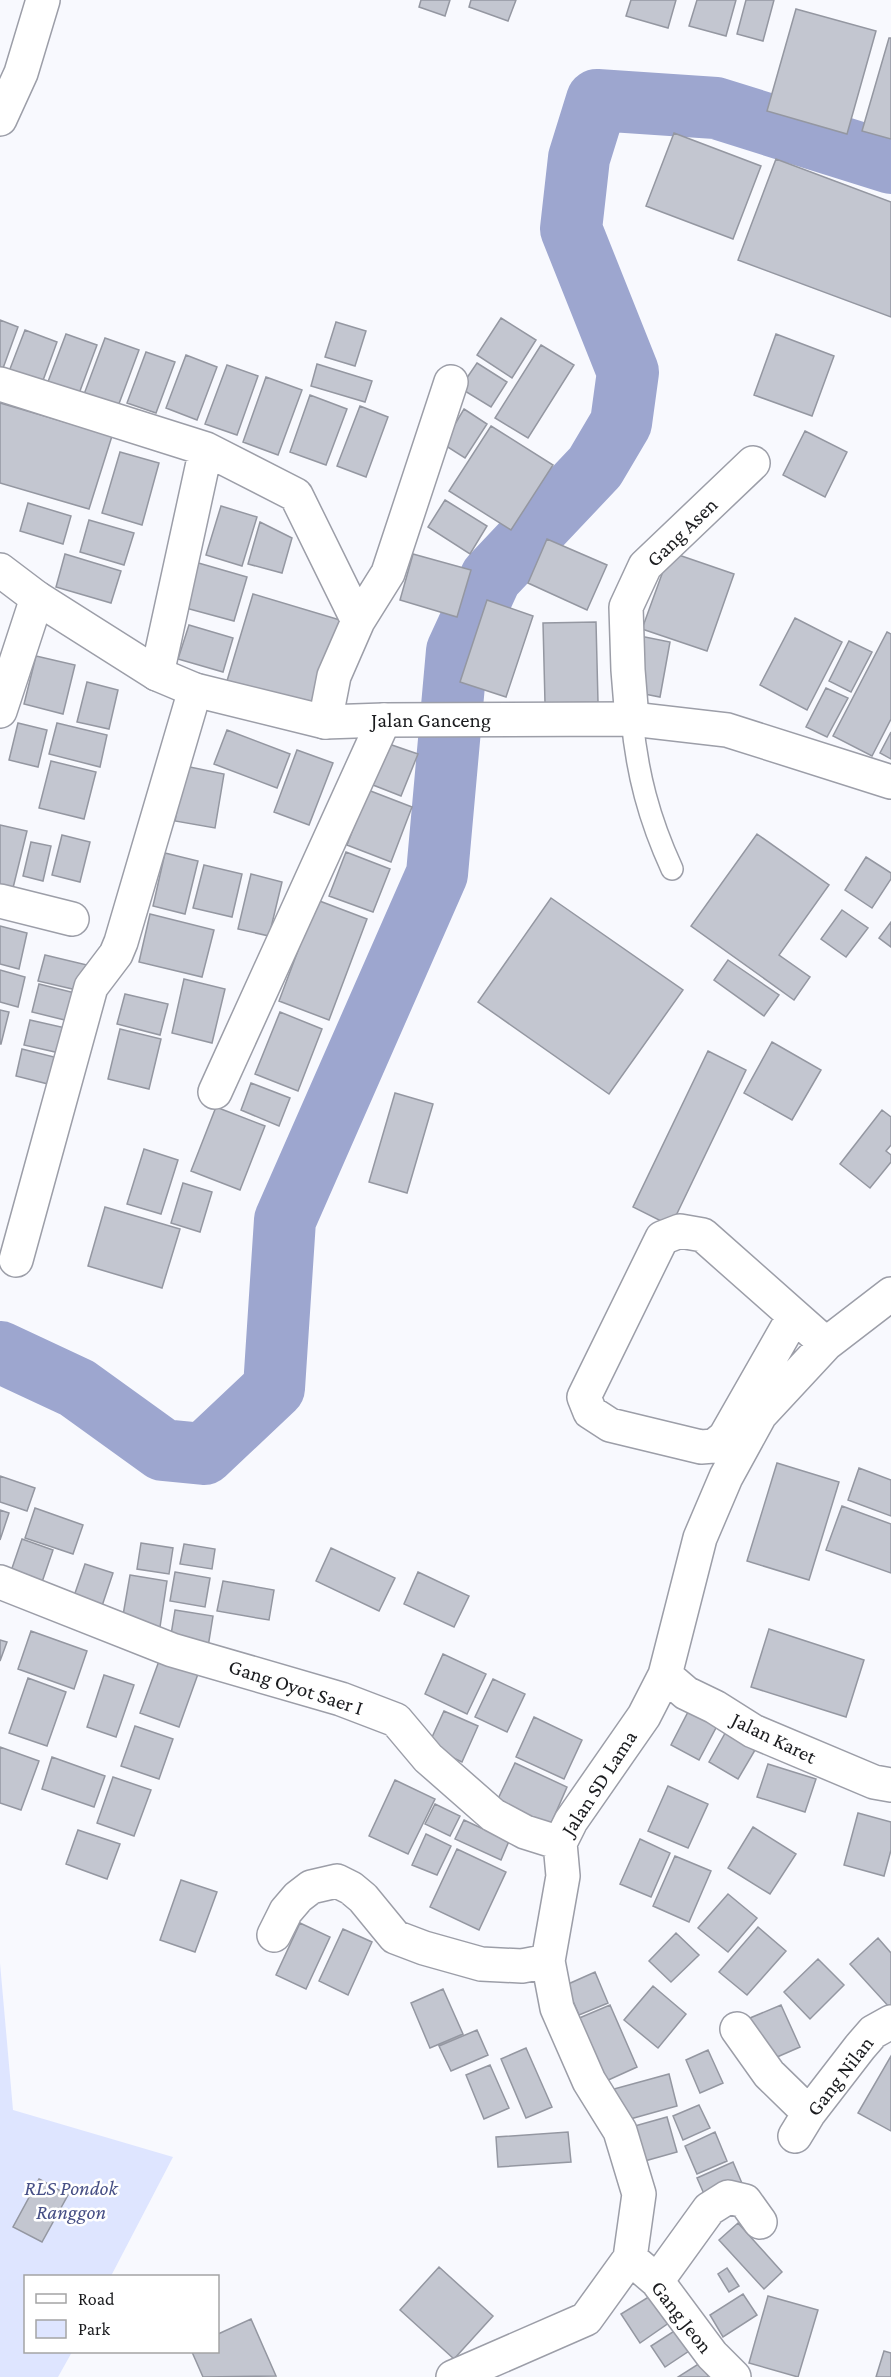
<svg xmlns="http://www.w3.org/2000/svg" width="891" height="2377" viewBox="0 0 891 2377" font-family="'Crimson Pro',serif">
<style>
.green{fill:#dee5ff}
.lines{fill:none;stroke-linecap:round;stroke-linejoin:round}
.river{stroke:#9da6cf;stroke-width:62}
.building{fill:#c3c6d0;stroke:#9497a1;stroke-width:1.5}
.lane-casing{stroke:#9c9ea8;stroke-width:24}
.street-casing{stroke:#9c9ea8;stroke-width:36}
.secondary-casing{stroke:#9c9ea8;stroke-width:36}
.lane{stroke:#fff;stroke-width:21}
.street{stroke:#fff;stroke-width:33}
.secondary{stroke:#fff;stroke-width:33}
.labels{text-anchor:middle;stroke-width:5;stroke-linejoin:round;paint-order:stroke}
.street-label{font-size:21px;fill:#1b1c1f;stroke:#fff}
.park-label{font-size:21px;font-style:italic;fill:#475086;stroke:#fff}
</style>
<rect width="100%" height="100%" fill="#f8f9fe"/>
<!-- green -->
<path class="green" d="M0,1963L13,2110L173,2157L111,2276H26V2352H72L58,2377H0Z"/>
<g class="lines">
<!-- river -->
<path class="river" d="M0,1352L77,1388L163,1450L204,1454L274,1388L285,1220L437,874L457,651L491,577L595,467L621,423L628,372L571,229L579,158L597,100L716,108L891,163"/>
</g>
<!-- building -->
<path class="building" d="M421,0H450L445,16L419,7Z
M471,0H516L508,21L469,7Z
M631,0H676L668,28L626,16Z
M697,0H736L726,36L689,26Z
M746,0H774L763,41L737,34Z
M796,9L876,31L847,134L767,111Z
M889,38H891V139L862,131Z
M674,133L761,166L733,239L646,206Z
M776,159L891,202V317L738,260Z
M501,318L536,340L512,378L477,355Z
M0,320L18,327L2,371H0Z
M336,322L366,331L355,366L325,357Z
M25,330L57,342L41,386L8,374Z
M66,334L97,345L77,399L46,387Z
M776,334L834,356L812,416L754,395Z
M105,338L139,350L117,409L83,397Z
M541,345L574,365L528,438L495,418Z
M146,352L175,362L156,413L127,403Z
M186,355L217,367L197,420L166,408Z
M477,363L507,382L491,407L460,388Z
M317,364L372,381L365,402L311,386Z
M227,365L258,376L237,435L205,424Z
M266,377L302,390L278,455L243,442Z
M310,395L347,409L326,465L290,452Z
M0,403L112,436L89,509L0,483Z
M360,406L388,417L366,477L337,466Z
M464,409L487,424L465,458L443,444Z
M491,426L553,465L511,530L449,491Z
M805,431L847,452L825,497L783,475Z
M120,452L159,463L142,525L102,513Z
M445,500L487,526L470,554L428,527Z
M28,503L71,516L63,544L20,531Z
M221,506L257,517L242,566L206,555Z
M89,520L134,533L124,565L80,552Z
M260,522L292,538L282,573L248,564Z
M547,539L607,565L587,610L528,583Z
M670,552L734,574L707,651L642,629Z
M65,554L121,571L111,603L56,587Z
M413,554L471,570L457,617L400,600Z
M195,562L247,577L234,621L182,607Z
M253,594L340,620L311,717L224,691Z
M487,600L533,616L506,697L460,682Z
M795,618L842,642L807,710L760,685Z
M596,622L598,702L545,703L543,623Z
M189,625L233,638L223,672L178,659Z
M887,632L891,634V719L872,756L833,736Z
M640,636L670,642L660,697L629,691Z
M849,641L872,652L851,692L829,681Z
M36,656L75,665L63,714L24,704Z
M87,682L118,690L109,729L77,722Z
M826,688L848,698L827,737L806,727Z
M18,723L47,730L38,767L9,760Z
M57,723L107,735L100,767L49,754Z
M227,730L290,754L277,788L214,764Z
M891,732V759L880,753Z
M389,744L418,754L401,796L373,785Z
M297,750L333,763L309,825L274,812Z
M51,761L96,772L84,819L39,808Z
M185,766L224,774L215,828L175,821Z
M368,790L412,807L391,862L347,845Z
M0,825L27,831L12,892L0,889Z
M757,834L829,885L779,955L810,977L794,1000L691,926Z
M62,835L90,842L80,882L52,875Z
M31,842L51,846L43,881L23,876Z
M346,852L390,869L373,912L329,896Z
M165,853L198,861L185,914L153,906Z
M866,857L891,873V879L872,908L845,890Z
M204,865L242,874L232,917L193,908Z
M251,874L282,882L269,936L238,929Z
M551,898L683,990L609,1094L478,1002Z
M317,900L367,919L329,1020L279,1001Z
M842,910L868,928L846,957L821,939Z
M150,914L214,930L202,977L139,962Z
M891,922V947L879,938Z
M0,926L27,933L19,969L0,964Z
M45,955L87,965L81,991L38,981Z
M728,960L779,995L764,1016L714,980Z
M0,970L25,977L18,1007L0,1002Z
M184,979L225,989L212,1043L172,1033Z
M39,984L79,994L73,1022L32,1012Z
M125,994L168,1004L160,1035L117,1024Z
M0,1010L9,1012L1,1044H0Z
M280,1012L322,1029L298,1091L255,1074Z
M30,1020L70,1029L64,1054L24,1045Z
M120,1029L161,1039L149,1089L108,1079Z
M772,1042L821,1070L792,1120L744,1093Z
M22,1049L62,1059L56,1086L16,1076Z
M708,1051L746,1070L671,1226L633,1207Z
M251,1083L290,1098L279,1126L241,1110Z
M395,1093L433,1104L407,1193L369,1182Z
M216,1107L265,1126L240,1190L191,1171Z
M882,1110L891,1117V1145L886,1151L891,1155V1162L870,1188L840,1164Z
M144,1149L178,1160L161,1214L127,1204Z
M183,1183L212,1192L200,1232L171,1223Z
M105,1207L180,1229L162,1288L88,1266Z
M777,1463L839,1482L809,1580L747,1561Z
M859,1468L891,1480V1516L848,1500Z
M0,1476L35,1488L27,1511L0,1502Z
M842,1506L891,1524V1573L826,1550Z
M35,1508L83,1525L73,1554L25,1538Z
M0,1510L9,1513L0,1540Z
M22,1539L53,1550L40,1588L9,1577Z
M141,1543L173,1548L169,1574L137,1569Z
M184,1544L215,1549L212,1569L180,1564Z
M331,1548L395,1578L379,1611L316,1581Z
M85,1564L113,1573L101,1609L73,1599Z
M175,1572L210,1578L205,1607L170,1601Z
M418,1572L469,1596L454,1627L404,1604Z
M130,1575L167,1581L160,1627L122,1621Z
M223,1581L274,1590L269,1620L217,1611Z
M175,1610L213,1616L208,1647L170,1641Z
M769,1629L864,1660L846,1717L751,1687Z
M31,1631L87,1651L74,1689L18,1669Z
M0,1640L7,1642L0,1661Z
M443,1654L486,1674L467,1714L425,1694Z
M159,1661L198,1674L179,1727L140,1713Z
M104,1675L134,1685L116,1737L87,1727Z
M28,1678L66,1692L47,1746L9,1733Z
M493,1679L525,1694L507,1732L475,1717Z
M689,1710L718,1724L699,1760L671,1745Z
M444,1711L478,1726L462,1762L428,1746Z
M534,1717L582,1740L564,1779L516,1757Z
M135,1726L173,1739L159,1779L121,1766Z
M728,1728L758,1745L738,1779L709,1762Z
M0,1747L39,1761L21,1810L0,1803Z
M52,1757L105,1776L94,1807L42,1789Z
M515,1763L567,1787L550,1826L497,1801Z
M768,1764L816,1779L805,1812L757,1797Z
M113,1777L151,1790L134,1836L97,1823Z
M395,1780L435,1799L408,1854L369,1836Z
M668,1786L708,1804L688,1848L648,1831Z
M435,1804L460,1816L450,1836L425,1824Z
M858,1813L891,1822V1850L884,1876L844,1865Z
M464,1820L509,1841L501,1860L455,1839Z
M753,1827L796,1854L770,1894L728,1868Z
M78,1830L120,1844L107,1879L66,1864Z
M426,1834L451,1846L437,1875L412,1865Z
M640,1839L670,1853L651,1897L620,1884Z
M457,1849L506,1872L479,1930L430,1907Z
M675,1856L711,1871L689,1922L653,1906Z
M181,1880L217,1892L195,1952L160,1940Z
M728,1894L757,1918L728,1952L698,1928Z
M300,1923L330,1937L306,1989L276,1975Z
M758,1927L786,1951L747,1995L719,1972Z
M343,1929L372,1942L348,1995L319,1981Z
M676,1933L699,1955L671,1982L649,1961Z
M878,1938L891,1953V2009L850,1964Z
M818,1959L844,1985L810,2019L784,1992Z
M595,1972L608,2003L579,2015L566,1985Z
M653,1986L686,2014L658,2048L624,2020Z
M443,1989L463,2034L430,2048L411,2003Z
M610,2005L637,2067L604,2082L577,2019Z
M781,2005L800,2047L768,2061L750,2018Z
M477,2030L488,2055L451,2071L439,2046Z
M526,2048L552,2107L526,2118L501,2059Z
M708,2050L723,2083L700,2093L686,2060Z
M891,2056V2131L858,2113Z
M490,2065L509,2108L484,2119L466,2075Z
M669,2074L677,2106L623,2121L614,2089Z
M699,2105L710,2128L683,2140L673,2116Z
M667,2117L677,2152L634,2164L624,2129Z
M568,2132L571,2162L498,2167L496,2137Z
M715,2132L727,2161L697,2174L685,2146Z
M733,2162L744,2188L708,2203L697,2178Z
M39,2179L68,2195L42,2242L13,2227Z
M738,2223L782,2272L764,2289L719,2240Z
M439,2267L493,2316L454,2359L400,2310Z
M727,2268L739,2286L729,2292L718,2274Z
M655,2293L673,2320L640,2343L621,2314Z
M743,2294L757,2315L723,2337L710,2315Z
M768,2296L818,2310L798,2377L749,2363Z
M251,2319L276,2376L203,2377L192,2352H218V2334Z
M682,2326L695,2347L665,2367L651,2346Z
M884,2351L891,2353V2377H876Z
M700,2363L709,2377H678Z"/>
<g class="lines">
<defs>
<path id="lane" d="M632,719C637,773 649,819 672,869"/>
<path id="street" d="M0,119L21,73L43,0
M0,384L206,449L296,495L358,621L334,676L325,722
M358,621L388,573L451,382
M157,674L206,449
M0,711L37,598
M632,719L628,670L626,607L645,566L753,463
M0,901L72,919
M215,1092L384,720
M16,1260L91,987L116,954L121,942L195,690
M794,1316L725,1437L714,1446L701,1447L610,1425L590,1412L584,1397L662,1238L680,1231L703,1235L826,1344
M0,1582L172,1650L341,1699L396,1720L428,1758L493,1815L525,1832L560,1843
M665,1675L686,1693L715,1707L753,1731L874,1782L891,1785
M274,1935L286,1911L298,1897L311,1887L337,1881L351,1888L363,1898L395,1937L424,1948L481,1964L522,1966L548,1961
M737,2029L769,2074L809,2113
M795,2136L809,2113L860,2047L873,2032L891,2022
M630,2258L657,2281L712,2355L734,2377
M657,2281L709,2209L728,2197L745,2201L760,2222
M453,2377L586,2319L630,2258L639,2194L620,2131L589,2081L557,2008L548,1961L563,1876L560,1843L571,1821L644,1716L665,1675L700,1538L726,1477L760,1415L826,1344L891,1294"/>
<path id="secondary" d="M0,570L37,598L157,674L195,690L325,722L384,720L632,719L727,730L891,782"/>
</defs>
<!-- lane casing -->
<use href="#lane" class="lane-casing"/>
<!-- street casing -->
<use href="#street" class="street-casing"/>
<!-- secondary casing -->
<use href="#secondary" class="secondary-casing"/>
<!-- lane -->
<use href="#lane" class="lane"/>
<!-- street -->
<use href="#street" class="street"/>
<!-- secondary -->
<use href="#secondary" class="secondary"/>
</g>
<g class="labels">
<!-- street labels -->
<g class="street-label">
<text transform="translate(682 532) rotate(-44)" y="7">Gang Asen</text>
<text x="431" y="727">Jalan Ganceng</text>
<text transform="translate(296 1687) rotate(18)" y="7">Gang Oyot Saer I</text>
<text transform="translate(774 1738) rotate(26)" y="7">Jalan Karet</text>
<text transform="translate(599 1783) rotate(-57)" y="7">Jalan SD Lama</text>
<text transform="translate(840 2076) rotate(-52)" y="7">Gang Nilan</text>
<text transform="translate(682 2317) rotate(52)" y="7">Gang Jeon</text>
</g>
<!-- park labels -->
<g class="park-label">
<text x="71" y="2195">RLS Pondok<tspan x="71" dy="24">Ranggon</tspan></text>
</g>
</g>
<!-- legend -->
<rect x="24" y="2275" width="195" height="78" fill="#ffffff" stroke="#a4a4a5" stroke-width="1.5"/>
<rect x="36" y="2294" width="30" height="9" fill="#ffffff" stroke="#a4a4a5" stroke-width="1.5"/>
<text x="78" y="2305" font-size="18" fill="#1b1c1f">Road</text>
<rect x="36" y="2320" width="30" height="18" fill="#dee5ff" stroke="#a4a4a5" stroke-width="1.5"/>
<text x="78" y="2335" font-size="18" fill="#1b1c1f">Park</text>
</svg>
